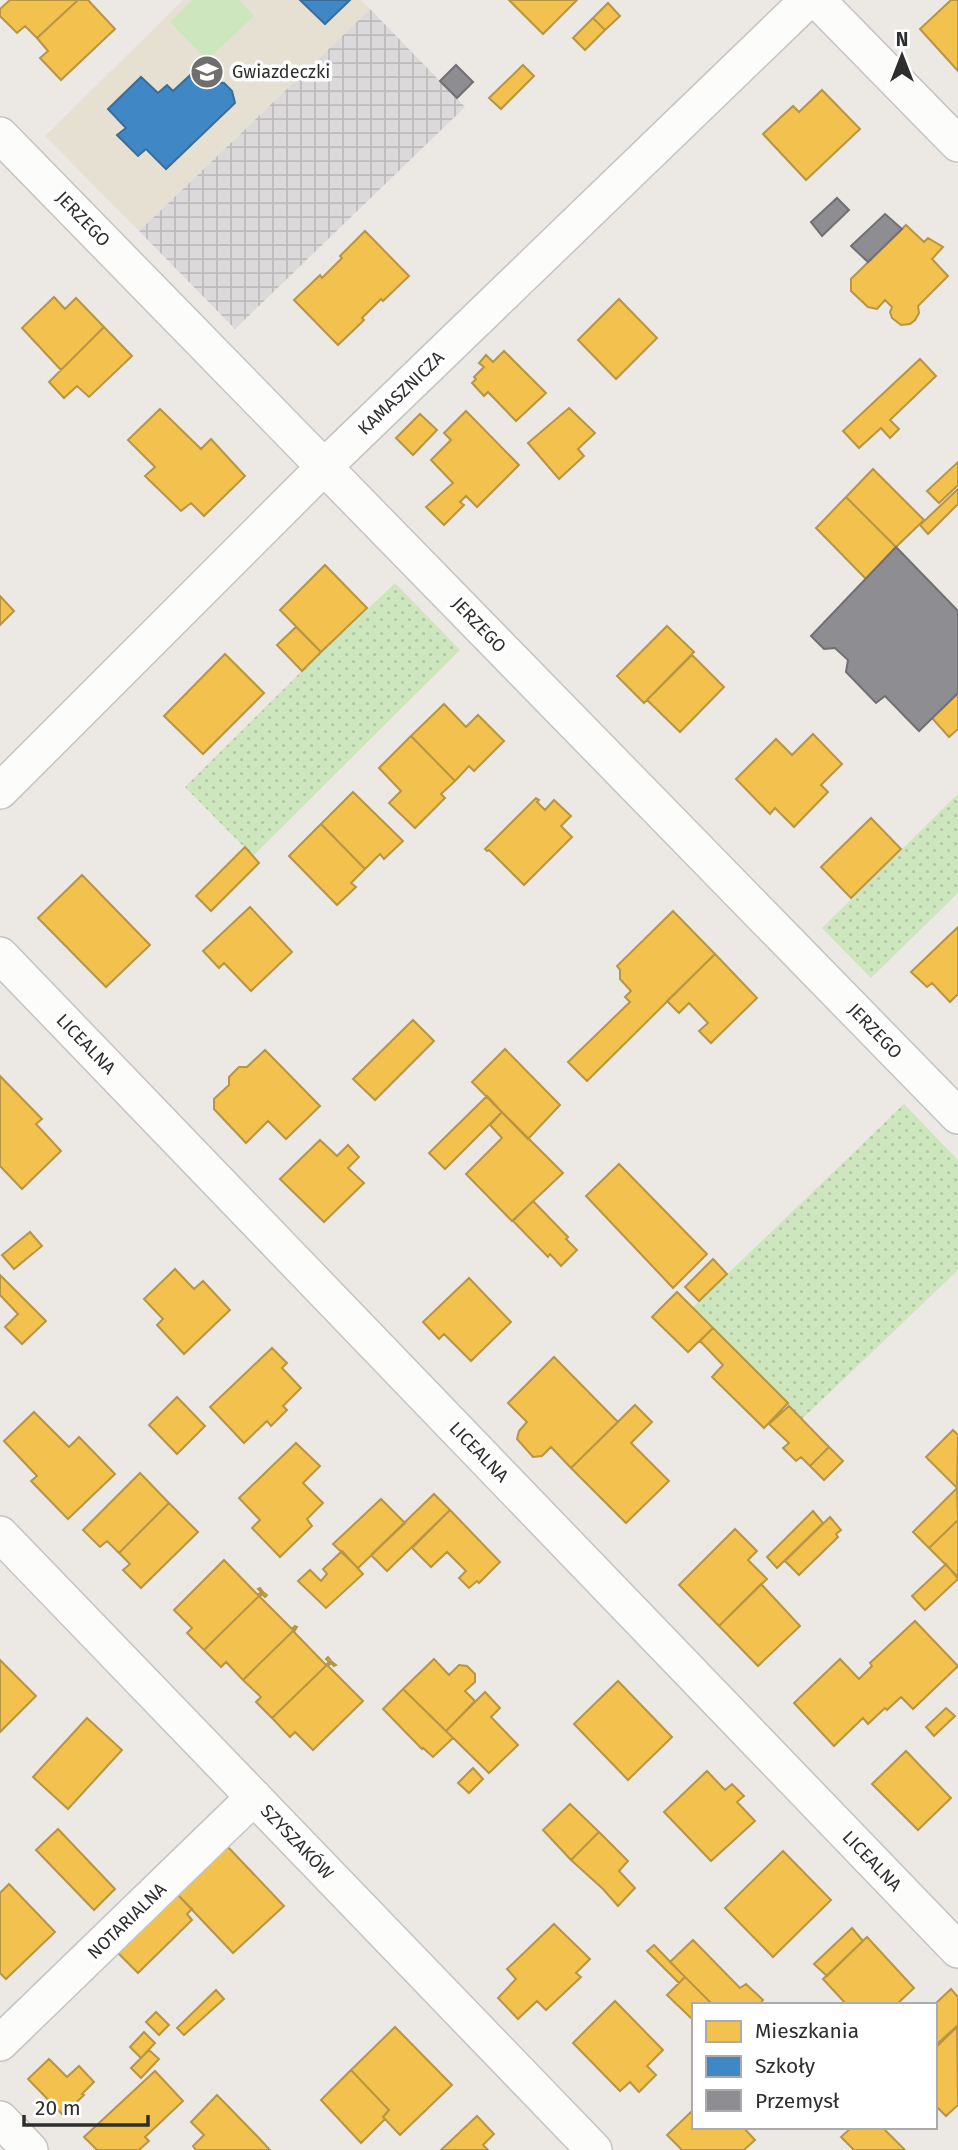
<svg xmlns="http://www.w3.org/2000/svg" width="958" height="2150" viewBox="0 0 958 2150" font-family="'Fira Sans',sans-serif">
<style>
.industrial{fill:url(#industrial-grid)}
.education{fill:#e6e0d3}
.grass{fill:url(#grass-dots)}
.park{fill:#cee6be}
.homes{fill:#f2c14e;stroke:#b79544;stroke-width:2}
.schools{fill:#3f88c5;stroke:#3a6d98;stroke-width:2}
.industry{fill:#8d8d92;stroke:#707074;stroke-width:2}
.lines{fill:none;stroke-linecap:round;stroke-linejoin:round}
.street-casing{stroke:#c5c4c5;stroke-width:38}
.street{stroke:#fcfcfb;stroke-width:35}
.labels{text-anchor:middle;stroke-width:7;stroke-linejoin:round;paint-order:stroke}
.poi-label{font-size:18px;fill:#2e2e2e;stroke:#fff;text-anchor:start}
.street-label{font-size:18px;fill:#2e2e2e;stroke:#fff}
</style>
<defs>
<pattern id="industrial-grid" width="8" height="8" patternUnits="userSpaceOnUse" patternTransform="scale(1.75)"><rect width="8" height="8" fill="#dcd9db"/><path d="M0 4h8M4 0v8" fill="none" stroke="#bdbbbc"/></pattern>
<pattern id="grass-dots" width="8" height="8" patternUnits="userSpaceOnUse" patternTransform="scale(1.75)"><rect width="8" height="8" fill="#cee6be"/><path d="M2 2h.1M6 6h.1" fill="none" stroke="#b1c6a4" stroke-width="1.8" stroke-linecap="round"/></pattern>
</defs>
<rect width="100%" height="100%" fill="#ece8e4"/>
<!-- industrial -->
<path class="industrial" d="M370,9L465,107L235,329L139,231Z"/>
<!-- education -->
<path class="education" d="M183,0H361L370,9L139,231L45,136Z"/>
<!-- grass -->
<path class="grass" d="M395,583L460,650L253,856L185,787L302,671Z
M958,794V893L871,978L822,928Z
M904,1104L958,1160V1270L802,1419L692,1308Z"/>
<!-- park -->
<path class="park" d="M192,0H239L254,16L207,60L170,22Z"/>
<!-- homes -->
<path class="homes" d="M10,0H78L37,38L25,26L17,33L0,16V9Z
M78,0H88L115,29L61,80L40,58L48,51L37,38Z
M509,0H577L543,34Z
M951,0H958V71L920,29Z
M608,3L620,16L605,30L593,18Z
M593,18L605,30L585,50L573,38Z
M523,65L534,76L501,109L489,98Z
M822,90L860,129L806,180L763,134L793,106L799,112Z
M906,225L924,242L928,238L943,247L932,259L948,276L918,306L919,313L915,320L910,324L901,325L892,318L890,312L892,307L885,300L877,309L868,307L851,291V279Z
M365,231L409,276L383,301L381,299L362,318L364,320L361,323L338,345L294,300L320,275L322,278L342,258L340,256Z
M54,297L65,309L76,298L104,327L61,370L22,328Z
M619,299L657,338L616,379L578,340Z
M104,327L132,356L89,397L77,386L64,398L49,382Z
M504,351L546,393L516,421L488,392L484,396L472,383L476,379L474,377L484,367L479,363L486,355L493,362Z
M920,359L936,376L890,420L899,429L890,438L881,428L859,448L843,431Z
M569,408L595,433L578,449L584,456L559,479L528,443Z
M160,409L201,449L211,439L245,476L204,516L191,503L181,511L145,476L155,467L128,440Z
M466,411L519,465L477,507L466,496L460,502L464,505L444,525L426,507L453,483L431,460L451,440L444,433Z
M420,414L437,430L413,455L396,438Z
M958,462V485L939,503L927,491Z
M873,469L924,520L896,547L846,497Z
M958,489V504L928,534L920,525Z
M846,497L896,547L866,579L816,528Z
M325,565L367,608L321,652L280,610Z
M0,596L14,611L0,625Z
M667,626L694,652L644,703L617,676Z
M296,627L321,652L302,671L277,645Z
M225,654L264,693L203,754L164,716Z
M692,655L724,687L680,732L647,700Z
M958,693V729L949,737L932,718Z
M444,704L466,727L478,715L504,741L474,771L469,766L455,781L411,736Z
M813,734L842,764L821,785L828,792L794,827L775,808L770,814L736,779L776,739L792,755Z
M411,736L455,781L441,794L445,798L415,828L389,803L401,791L379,768Z
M353,792L403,841L384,859L380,854L365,869L321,824Z
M536,798L539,800L537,802L545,810L554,800L571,816L561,826L572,837L524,885L489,850L487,851L485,849Z
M871,818L901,849L851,898L821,867Z
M321,824L365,869L351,883L356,887L337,905L289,856Z
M245,847L259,863L211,911L196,896Z
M82,875L150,945L106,987L38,918Z
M250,907L292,952L251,991L224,963L219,968L203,951Z
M673,911L715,954L587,1081L568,1062L630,1002L625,997L631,991L620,979V970L617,966Z
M958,927V994L950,1002L932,983L927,987L911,972Z
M715,954L757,998L711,1043L699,1031L708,1023L689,1003L679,1013L667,1001Z
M413,1020L434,1041L375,1100L353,1079Z
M505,1049L560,1105L528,1139L472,1082Z
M265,1050L320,1106L286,1139L268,1121L246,1143L214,1109V1099L229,1085V1077L239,1067H247Z
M0,1076L42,1119L36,1124L61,1151L22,1189L0,1166Z
M487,1096L502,1112L445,1169L429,1153Z
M502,1112L563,1173L512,1221L466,1174L502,1138L490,1125Z
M320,1140L337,1156L348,1145L359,1157L348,1168L364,1183L324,1222L280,1179Z
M619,1164L707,1254L673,1288L586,1196Z
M533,1201L568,1237L566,1239L577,1250L561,1266L550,1254L548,1257L513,1221Z
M30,1232L42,1246L14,1269L2,1255Z
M713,1259L727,1274L699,1301L685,1287Z
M175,1269L194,1289L203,1281L230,1310L184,1354L157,1325L163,1319L144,1299Z
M0,1275L46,1321L22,1344L5,1327L18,1314L0,1295Z
M469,1278L511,1322L471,1361L444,1334L439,1339L423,1322Z
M677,1292L713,1328L688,1352L652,1317Z
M713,1328L788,1403L764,1428L712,1377L723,1365L700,1341Z
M272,1348L287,1363L282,1368L301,1388L283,1406L287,1410L271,1426L267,1421L244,1443L210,1407Z
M554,1357L618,1422L571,1468L551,1447L542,1456L533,1457L517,1439L519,1431L527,1422L508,1403Z
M177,1397L205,1426L177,1454L149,1425Z
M635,1405L652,1422L631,1443L669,1481L626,1523L571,1468Z
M789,1406L829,1447L810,1466L801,1457L796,1461L783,1448L789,1443L769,1424Z
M34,1412L69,1447L79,1437L115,1474L68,1519L31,1481L37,1476L4,1441Z
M953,1430L958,1435L957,1488L926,1457Z
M296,1443L320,1466L303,1483L323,1503L307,1519L312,1526L280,1557L252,1528L260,1520L239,1498Z
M829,1447L843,1461L824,1480L810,1466Z
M140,1473L169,1503L119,1553L107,1541L100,1547L83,1530Z
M957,1488L958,1520L929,1548L913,1532Z
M434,1494L450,1510L387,1571L371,1555Z
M381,1499L405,1523L358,1568L333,1544Z
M169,1503L198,1532L141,1588L123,1570L130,1564L119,1553Z
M450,1510L500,1562L479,1583L477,1581L469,1588L459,1578L466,1571L447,1552L431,1567L412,1548Z
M813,1511L823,1523L777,1568L767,1557Z
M830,1517L841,1530L836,1534L838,1537L799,1575L785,1561Z
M957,1521L958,1523V1577L929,1548Z
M735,1529L757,1551L748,1560L767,1579L719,1626L679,1585Z
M342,1551L363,1574L326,1608L298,1581L310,1570L321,1581L327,1574L323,1569Z
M224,1560L258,1595L261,1592L258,1589L260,1588L263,1592L204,1650L187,1633L192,1628L174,1610Z
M946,1564L958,1579L925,1610L912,1596Z
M761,1584L800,1626L758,1666L719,1626Z
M263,1592L267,1595L265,1597L262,1594L260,1597L292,1629L295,1626L297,1627L243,1680L226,1662L221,1667L204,1650Z
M915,1621L958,1666L913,1709L901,1697L887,1710L885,1708L868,1724L863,1718L834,1746L794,1703L840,1659L859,1679L872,1666L870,1663Z
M297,1627L294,1632L326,1665L329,1662L326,1659L328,1657L331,1661L272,1718L256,1702L261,1697L243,1680Z
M434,1659L449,1675L459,1665L467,1666L475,1674V1682L465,1691L475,1701L446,1731L403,1689Z
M0,1660L36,1696L0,1732Z
M331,1661L336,1665L334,1666L331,1663L328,1666L363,1701L313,1750L295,1732L290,1737L272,1718Z
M618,1681L672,1737L628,1780L574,1724Z
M403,1689L453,1738L433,1757L423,1748L422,1749L383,1709Z
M485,1692L500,1708L491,1717L518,1745L489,1773L446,1731Z
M946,1708L955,1716L934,1736L926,1727Z
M87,1718L122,1750L68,1809L33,1777Z
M906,1751L951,1798L918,1830L872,1784Z
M473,1768L483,1779L469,1793L458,1783Z
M707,1771L725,1790L732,1784L744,1796L737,1802L755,1821L711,1861L664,1812Z
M570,1804L599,1832L571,1860L543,1830Z
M58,1829L115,1889L94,1910L36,1850Z
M599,1832L628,1861L619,1871L635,1888L618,1906L603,1889L571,1860Z
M227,1846L284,1906L233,1953L177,1894Z
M783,1851L831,1900L773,1957L725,1908Z
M9,1884L55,1932L6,1979L0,1973V1893Z
M177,1894L192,1909L187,1914L192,1920L138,1973L117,1952Z
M554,1924L590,1959L576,1973L581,1977L546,2010L537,2001L518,2019L498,1998L516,1979L507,1969Z
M852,1928L863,1941L827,1976L814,1964Z
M867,1937L914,1988L896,2005H847L823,1979Z
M693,1940L740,1988L746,1984L763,2000L759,2005H713L670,1962Z
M654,1945L685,1977L679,1983L647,1951Z
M685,1977L713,2005H694V2021L667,1995Z
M951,1989L958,1997V2025L935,2046V2005H934Z
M216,1990L224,1999L184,2035L177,2028Z
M615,2001L663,2050L647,2066L656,2075L639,2092L630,2082L620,2091L573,2043Z
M156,2012L169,2025L159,2035L146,2022Z
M395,2027L452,2085L400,2135L383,2117L389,2110L351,2070Z
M957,2027L958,2105L946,2116L935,2105V2048Z
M144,2032L155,2043L141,2058L130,2047Z
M149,2050L159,2059L141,2078L131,2068Z
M49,2059L67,2077L79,2066L94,2082L82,2094L84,2095L63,2115L28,2079Z
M351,2070L389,2110L383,2117L385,2119L361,2143L321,2100Z
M155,2071L183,2101L145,2137L149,2141L139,2150H97L84,2137Z
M217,2095L258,2137L270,2150H196L193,2146L204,2135L191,2122Z
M694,2109V2127H743L755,2140L744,2150H682L667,2135Z
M477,2116L494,2134L483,2145L488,2150H441Z
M852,2127H882L905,2150H854L841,2137Z"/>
<!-- schools -->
<path class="schools" d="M300,0H350L325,24Z
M199,67L214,82L224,83L232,91L235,103L166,169L146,149L138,156L117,135L126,128L108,109L141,77L158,93L167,85L173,91Z"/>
<!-- industry -->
<path class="industry" d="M456,65L473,82L457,98L440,81Z
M837,198L849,210L822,236L811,222Z
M885,214L902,229L868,262L851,246Z
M896,547L958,611V693L919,731L885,696L876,703L846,672L848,660L835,648L824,649L811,636Z"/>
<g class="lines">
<defs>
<path id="street" d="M817,0L958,144
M0,135L958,1116
M0,791L325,466L808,0
M0,955L958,1950
M0,1534L594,2150
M0,2043L254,1797
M0,2119L30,2150"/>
</defs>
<!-- street casing -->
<use href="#street" class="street-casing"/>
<!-- street -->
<use href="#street" class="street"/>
</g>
<!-- icons -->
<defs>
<symbol id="school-disc" viewBox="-11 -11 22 22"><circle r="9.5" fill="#706f6e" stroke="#fff"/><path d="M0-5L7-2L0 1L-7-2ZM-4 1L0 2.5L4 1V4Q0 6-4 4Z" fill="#fff"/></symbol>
</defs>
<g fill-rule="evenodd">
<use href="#school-disc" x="188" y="53" width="38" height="38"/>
</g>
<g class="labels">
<!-- poi labels -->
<g class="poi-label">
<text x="232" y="78">Gwiazdeczki</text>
</g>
<!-- street labels -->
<g class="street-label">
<text transform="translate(83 219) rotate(46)" y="6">JERZEGO</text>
<text transform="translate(401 393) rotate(-44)" y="6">KAMASZNICZA</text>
<text transform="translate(479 625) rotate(46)" y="6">JERZEGO</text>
<text transform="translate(875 1031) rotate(46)" y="6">JERZEGO</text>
<text transform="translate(86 1044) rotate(46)" y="6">LICEALNA</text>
<text transform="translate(479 1452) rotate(46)" y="6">LICEALNA</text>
<text transform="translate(297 1842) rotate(46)" y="6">SZYSZAKÓW</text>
<text transform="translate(872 1861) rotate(46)" y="6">LICEALNA</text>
<text transform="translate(127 1921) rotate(-44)" y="6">NOTARIALNA</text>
</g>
</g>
<!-- legend -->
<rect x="692" y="2003" width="245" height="126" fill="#ffffff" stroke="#ababab" stroke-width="2"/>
<rect x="706" y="2021" width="35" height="21" fill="#f2c14e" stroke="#ababab" stroke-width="2"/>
<text x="755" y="2038" font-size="21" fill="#2e2e2e">Mieszkania</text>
<rect x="706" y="2056" width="35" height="21" fill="#3f88c5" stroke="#ababab" stroke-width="2"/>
<text x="755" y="2073" font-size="21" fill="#2e2e2e">Szkoły</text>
<rect x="706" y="2090" width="35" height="21" fill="#8d8d92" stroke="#ababab" stroke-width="2"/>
<text x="755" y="2108" font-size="21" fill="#2e2e2e">Przemysł</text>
<!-- north arrow -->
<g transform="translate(902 56)" stroke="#ffffff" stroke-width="5" paint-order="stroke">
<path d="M0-5L12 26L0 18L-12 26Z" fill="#2e2e2e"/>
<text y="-10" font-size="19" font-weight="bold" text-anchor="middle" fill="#2e2e2e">N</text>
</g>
<!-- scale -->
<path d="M24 2115v10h124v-10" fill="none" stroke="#2e2e2e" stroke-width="3.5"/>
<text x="35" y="2115" font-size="21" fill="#2e2e2e" stroke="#ffffff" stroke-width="5" paint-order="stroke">20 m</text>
</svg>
